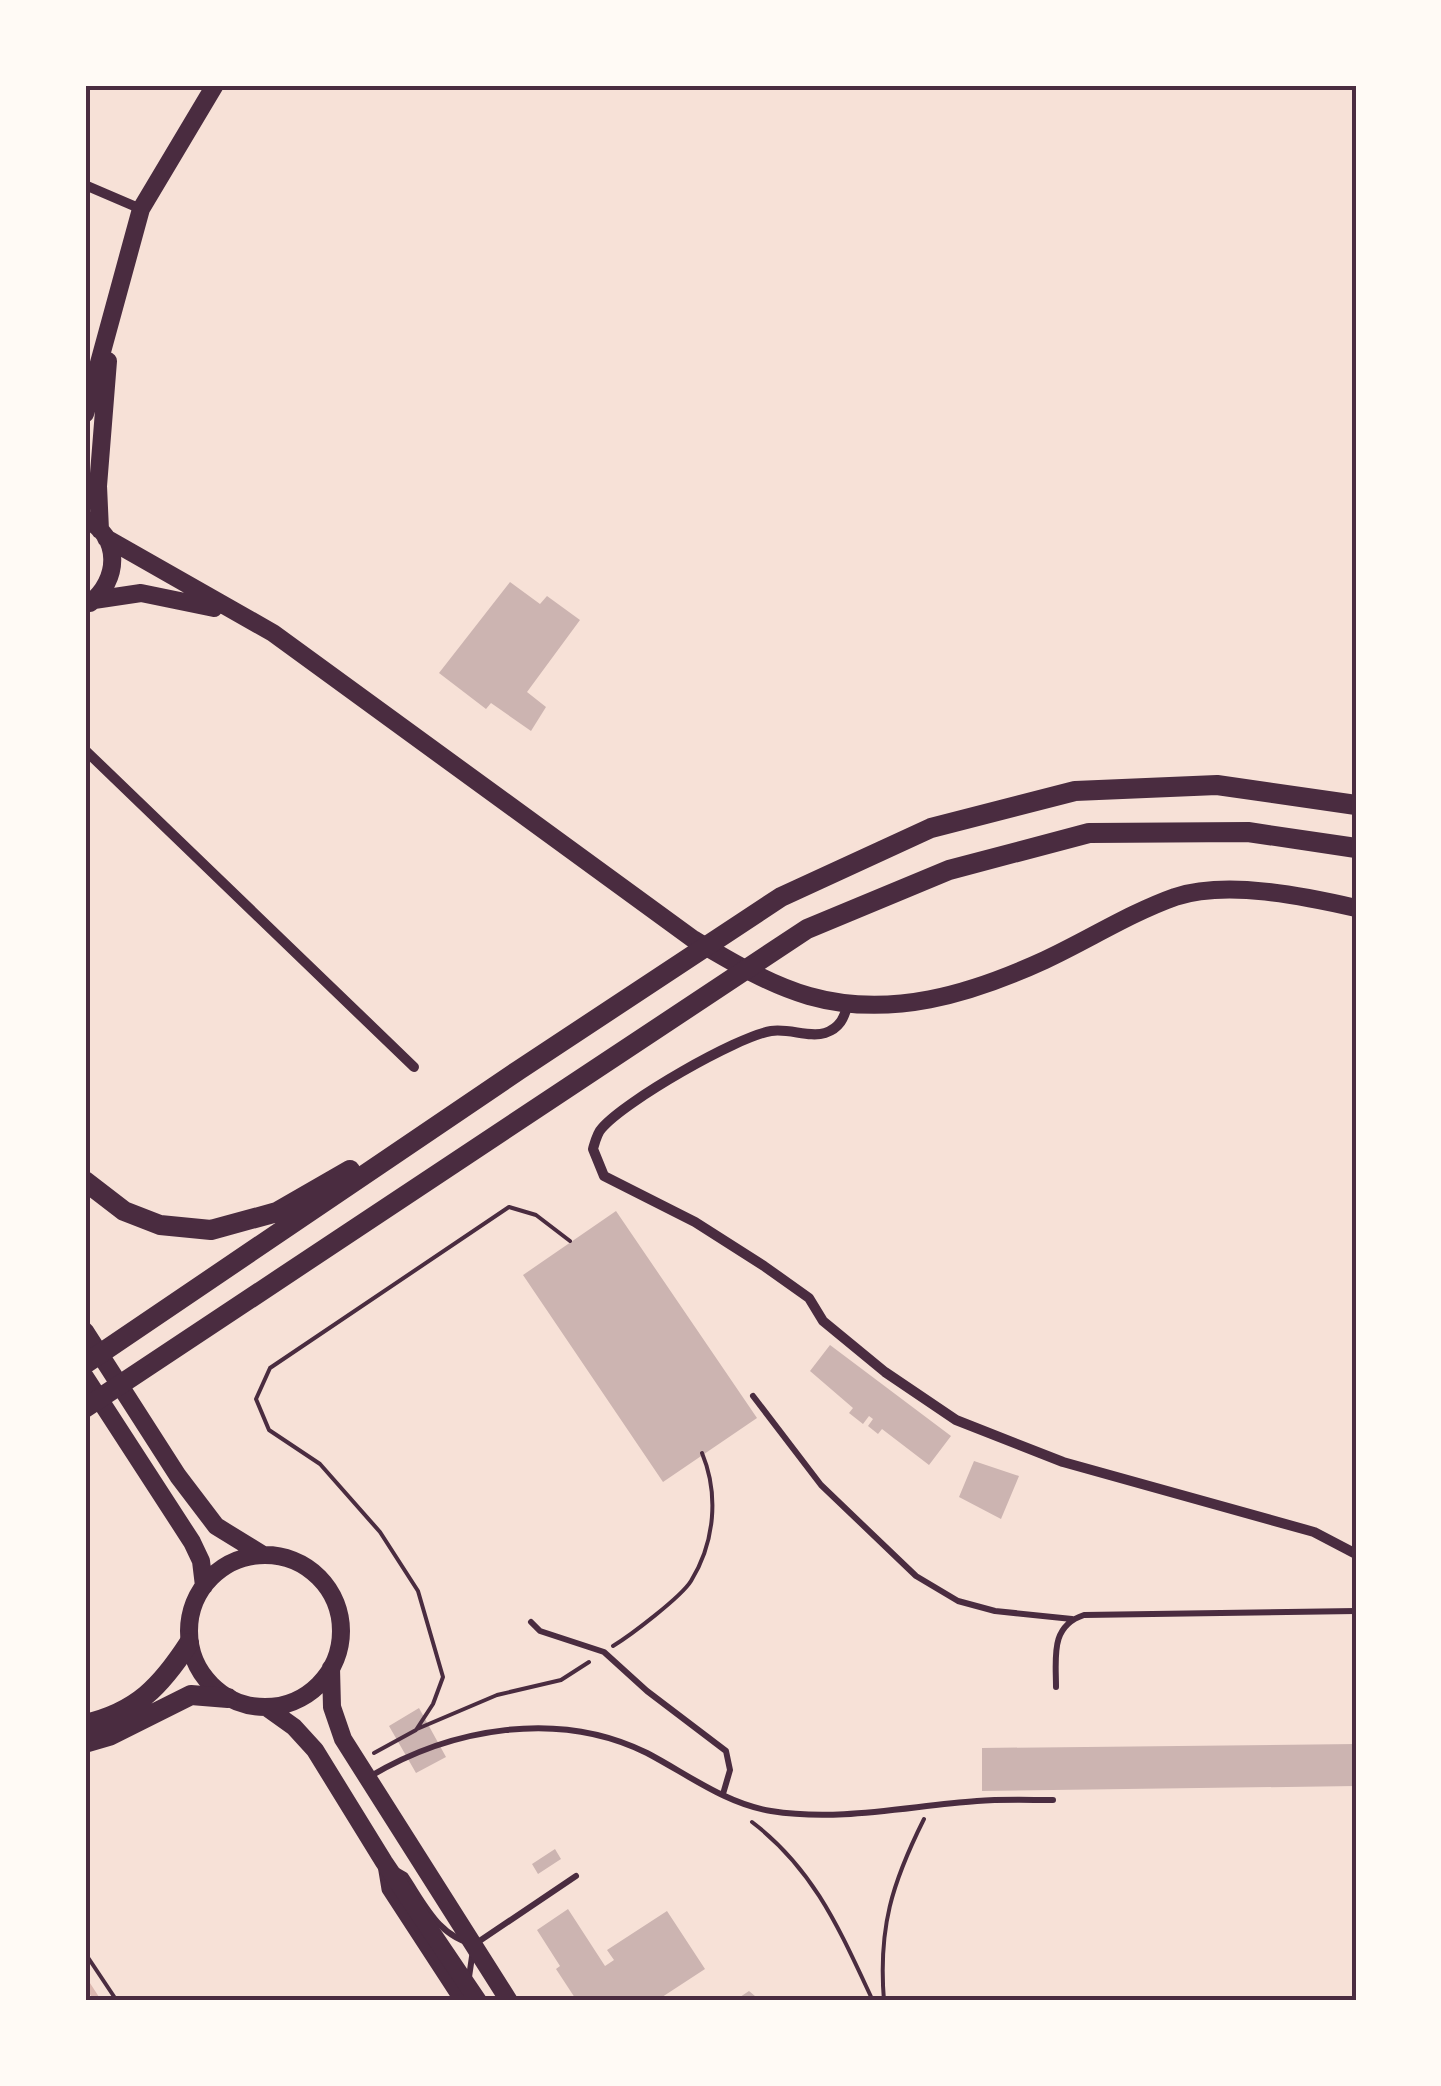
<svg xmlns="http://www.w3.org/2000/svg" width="1441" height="2086" viewBox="0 0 1441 2086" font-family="Helvetica,sans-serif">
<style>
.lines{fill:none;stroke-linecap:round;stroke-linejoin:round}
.stream{stroke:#dcb8b0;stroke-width:6}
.building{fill:#ccb4b1}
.path{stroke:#4a2c40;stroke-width:4}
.service{stroke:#4a2c40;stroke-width:6}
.minor{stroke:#4a2c40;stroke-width:10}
.tertiary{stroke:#4a2c40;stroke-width:15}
.primary{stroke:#4a2c40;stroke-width:18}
.trunk{stroke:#4a2c40;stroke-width:20}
.neatline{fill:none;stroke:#4a2c40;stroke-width:4}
</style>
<rect width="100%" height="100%" fill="#f7e1d7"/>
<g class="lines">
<!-- stream -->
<path class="stream" d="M85,1981L98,2001"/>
</g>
<!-- building -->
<path class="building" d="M510,582L540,604L547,596L580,620L527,692L546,707L531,731L491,703L486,709L439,673Z
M616,1211L757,1418L663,1482L523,1275Z
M830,1345L951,1436L929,1465L882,1429L878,1434L868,1426L873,1419L869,1416L863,1424L849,1413L853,1408L810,1371Z
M974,1461L1019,1476L1001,1519L959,1497Z
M419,1708L446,1757L416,1773L389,1726Z
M1356,1744V1786L982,1791V1748Z
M555,1849L561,1859L538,1874L532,1864Z
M568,1909L605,1966L614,1960L607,1950L667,1911L705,1969L656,2001H577L556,1969L560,1966L537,1930Z
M749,1991L761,2001H734Z"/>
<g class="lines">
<!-- path -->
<path class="path" d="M613,1646C631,1635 681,1597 691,1581C715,1542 719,1494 702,1453
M417,1729L497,1695L561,1680L589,1662
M374,1753L416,1730L433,1704L443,1677L418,1591L380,1532L320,1464L269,1430L256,1399L270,1368L509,1207L536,1215L570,1241
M752,1822C815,1870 840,1931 873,2001
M85,1953L117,2001
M85,1997L88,2001
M884,2001C878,1928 892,1883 924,1819"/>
<!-- service -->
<path class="service" d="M753,1396L821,1485L916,1576L958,1601L995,1611L1072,1619
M531,1622L540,1631L604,1652L647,1691L726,1751L730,1770L723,1794
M1056,1687C1056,1657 1050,1626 1084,1615L1356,1611
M369,1777C451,1728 558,1709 647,1753C687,1774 726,1804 771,1811C840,1822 908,1806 977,1801C1002,1799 1028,1800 1053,1800
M398,1871L405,1875C424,1903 439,1938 475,1944L576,1876
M469,1977L473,1950"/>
<!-- minor -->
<path class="minor" d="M85,185L141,209
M85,750L414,1067
M848,1004C844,1018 840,1028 825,1033C809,1038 789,1028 771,1031C736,1037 625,1101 602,1128C597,1133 595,1142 593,1149L604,1176L695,1222L764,1266L809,1298L823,1321L885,1372L956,1420L1063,1462L1314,1532L1356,1554"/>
<!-- tertiary -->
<path class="tertiary" d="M385,1865L389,1889L462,2001"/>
<!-- primary -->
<path class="primary" d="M85,414L141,209L215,85
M85,519C122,537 119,580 90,603
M100,530L98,486L108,361
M106,538L273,633L693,939C730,961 768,984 809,996C890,1019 971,994 1045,960C1088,940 1130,913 1175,897C1227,880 1304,896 1356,908
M94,600L141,593L214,608
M85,1331L178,1476L216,1526L263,1555
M85,1377L192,1542L201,1561L204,1586
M189 1631a76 76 0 1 1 152 0a76 76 0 1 1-152 0Z
M331,1668L332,1707L343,1739L509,2001
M266,1707L294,1727L315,1750L384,1862L478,2001"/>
<!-- trunk -->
<path class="trunk" d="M85,1181L124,1211L160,1225L211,1230L277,1212L350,1170
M85,1364L519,1070L781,897L931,828L1075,791L1217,785L1356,805
M85,1408L807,929L949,870L1089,833L1248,832L1356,848
M85,1724C137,1712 161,1686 189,1643
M85,1743L109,1736L191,1695L228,1698"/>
</g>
<!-- border -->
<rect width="1441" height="2086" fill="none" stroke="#fffaf5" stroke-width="175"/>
<rect x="88" y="88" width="1266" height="1910" class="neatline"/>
</svg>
